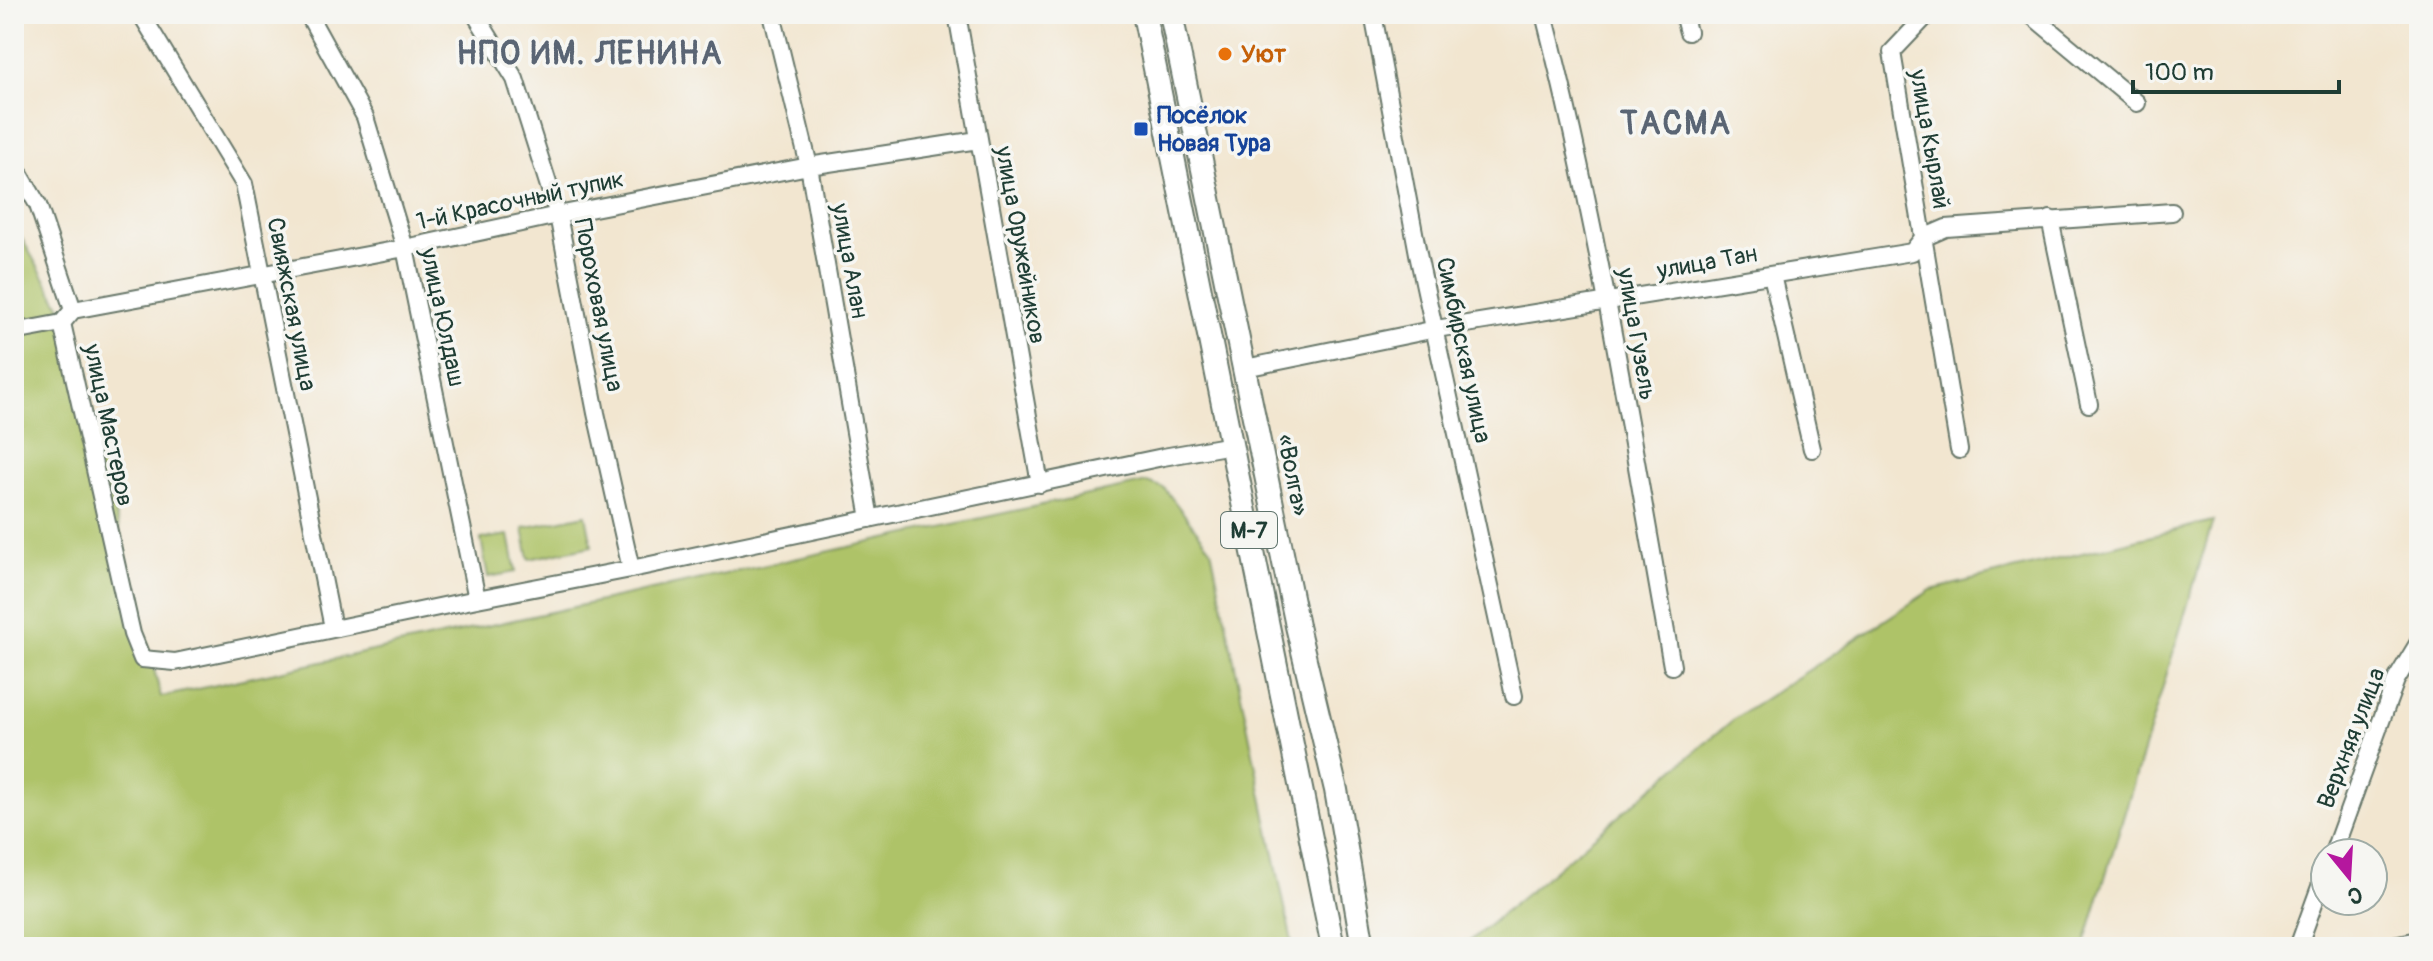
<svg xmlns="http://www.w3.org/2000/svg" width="2433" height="961" viewBox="0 0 2433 961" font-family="Pangolin,sans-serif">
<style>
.green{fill:#aec367;stroke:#66804e;stroke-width:2}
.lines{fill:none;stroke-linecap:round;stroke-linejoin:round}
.minor-casing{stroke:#69786b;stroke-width:20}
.highway-casing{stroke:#69786b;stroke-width:26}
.minor{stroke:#fff;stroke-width:16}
.highway{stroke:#fff;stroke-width:22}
.food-dot{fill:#e8710a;stroke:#f6f6f2;stroke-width:3}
.transit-dot{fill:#1a4fb4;stroke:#f6f6f2;stroke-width:3}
.labels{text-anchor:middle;stroke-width:7;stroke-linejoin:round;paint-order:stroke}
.shield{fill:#f6f6f2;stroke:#60746d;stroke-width:2}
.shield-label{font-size:22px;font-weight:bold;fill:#1f3d34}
.food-label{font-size:24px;font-weight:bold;fill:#c56008;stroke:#f6f6f2;text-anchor:start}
.transit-label{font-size:24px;font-weight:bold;fill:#164399;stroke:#f6f6f2;text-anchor:start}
.street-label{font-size:24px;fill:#1f3d34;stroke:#f6f6f2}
.district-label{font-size:32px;font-weight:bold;letter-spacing:2px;fill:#5a6574;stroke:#f6f6f2}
</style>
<rect width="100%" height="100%" fill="#f6f6f2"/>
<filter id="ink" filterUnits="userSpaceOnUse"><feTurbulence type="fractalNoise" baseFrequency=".0125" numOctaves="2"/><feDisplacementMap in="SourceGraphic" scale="16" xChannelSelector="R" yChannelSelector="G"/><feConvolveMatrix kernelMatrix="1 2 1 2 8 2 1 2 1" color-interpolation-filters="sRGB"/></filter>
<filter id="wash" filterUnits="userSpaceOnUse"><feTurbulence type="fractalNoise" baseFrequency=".006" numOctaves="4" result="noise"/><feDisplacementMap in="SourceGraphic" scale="32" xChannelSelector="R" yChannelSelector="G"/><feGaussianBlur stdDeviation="1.8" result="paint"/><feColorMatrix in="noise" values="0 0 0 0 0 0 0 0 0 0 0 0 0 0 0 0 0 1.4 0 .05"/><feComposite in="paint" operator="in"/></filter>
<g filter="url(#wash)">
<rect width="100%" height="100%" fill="#f2e6d0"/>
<!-- green -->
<path class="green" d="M14,225L66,316L161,697L1147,482L1164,488L1211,549L1293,947H14Z
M586,515L592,546L529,559L523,528Z
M2213,521L2084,947H1463L1734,719L1931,590Z
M509,535L516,572L488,577L481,539Z"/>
</g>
<g filter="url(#ink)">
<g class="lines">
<defs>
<path id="minor" d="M141,14L244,184L333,628
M308,14L365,117L405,248L477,599
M475,14L515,79L558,215L596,413L631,569
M772,14L809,166L870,519
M957,14L1040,484
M1373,14L1419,259L1514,696
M1544,14C1599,229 1633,448 1672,666
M1683,14L1688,32
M1928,14L1892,52L1959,450
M2030,14L2137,103
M14,164L38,205L73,310L62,323L132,634L142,659L175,662L477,599L631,569L1163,457L1232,445
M2050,219L2089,404
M1772,275L1812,449
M73,310L405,248L558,215L809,166L978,140
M14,332L62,323
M1245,368L1436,329L1912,252L1923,238L1946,228L2172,212
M2333,853L2396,680L2419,642
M2298,947L2325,873
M2383,947L2419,940"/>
<path id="highway" d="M1144,14L1333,947
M1171,14L1297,626L1336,790L1363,947"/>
</defs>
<!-- minor casing -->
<use href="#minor" class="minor-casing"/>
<!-- highway casing -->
<use href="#highway" class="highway-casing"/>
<!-- minor -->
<use href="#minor" class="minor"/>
<!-- highway -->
<use href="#highway" class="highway"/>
</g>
</g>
<!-- markers -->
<circle class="food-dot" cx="1225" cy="54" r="8"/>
<rect class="transit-dot" x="1133" y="121" width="16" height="16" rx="4"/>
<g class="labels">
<!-- shield labels -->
<rect class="shield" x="1221" y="512" width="56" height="36" rx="6"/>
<g class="shield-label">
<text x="1249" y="538">М-7</text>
</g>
<!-- food labels -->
<g class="food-label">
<text x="1241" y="62">Уют</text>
</g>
<!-- transit labels -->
<g class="transit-label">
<text x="1157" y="123">Посёлок<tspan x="1157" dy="28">Новая Тура</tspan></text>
</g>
<!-- street labels -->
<g class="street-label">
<text transform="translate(1930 139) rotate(80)" y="8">улица Кырлай</text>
<text transform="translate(520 200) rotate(-12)" y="8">1-й Красочный тупик</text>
<text transform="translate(1021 245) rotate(80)" y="8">улица Оружейников</text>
<text transform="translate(850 261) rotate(80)" y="8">улица Алан</text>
<text transform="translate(1707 262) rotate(-10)" y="8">улица Тан</text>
<text transform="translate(292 304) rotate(79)" y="8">Свияжская улица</text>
<text transform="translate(599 305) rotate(79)" y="8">Пороховая улица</text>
<text transform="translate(443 317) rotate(78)" y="8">улица Юлдаш</text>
<text transform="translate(1637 334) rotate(80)" y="8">улица Гузель</text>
<text transform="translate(1464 350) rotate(78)" y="8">Симбирская улица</text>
<text transform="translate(109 425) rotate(78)" y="8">улица Мастеров</text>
<text transform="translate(1293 475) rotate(79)" y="8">«Волга»</text>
<text transform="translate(2351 738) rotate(-69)" y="8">Верхняя улица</text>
</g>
<!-- district labels -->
<g class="district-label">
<text x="590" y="64">НПО ИМ. ЛЕНИНА</text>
<text x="1676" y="134">ТАСМА</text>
</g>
</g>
<!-- margin -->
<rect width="2433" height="961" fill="none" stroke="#f6f6f2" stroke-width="48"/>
<!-- north arrow -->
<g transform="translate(2349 877) rotate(162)"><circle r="38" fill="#f6f6f2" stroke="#a0aca6" stroke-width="2"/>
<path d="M0-6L14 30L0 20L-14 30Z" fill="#b5179e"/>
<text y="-12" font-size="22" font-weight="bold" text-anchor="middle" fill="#1f3d34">С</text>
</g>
<!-- scale -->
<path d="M2133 80v12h206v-12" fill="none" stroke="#1f3d34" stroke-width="4"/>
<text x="2145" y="80" font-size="24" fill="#1f3d34" stroke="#f6f6f2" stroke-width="6" paint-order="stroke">100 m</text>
</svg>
